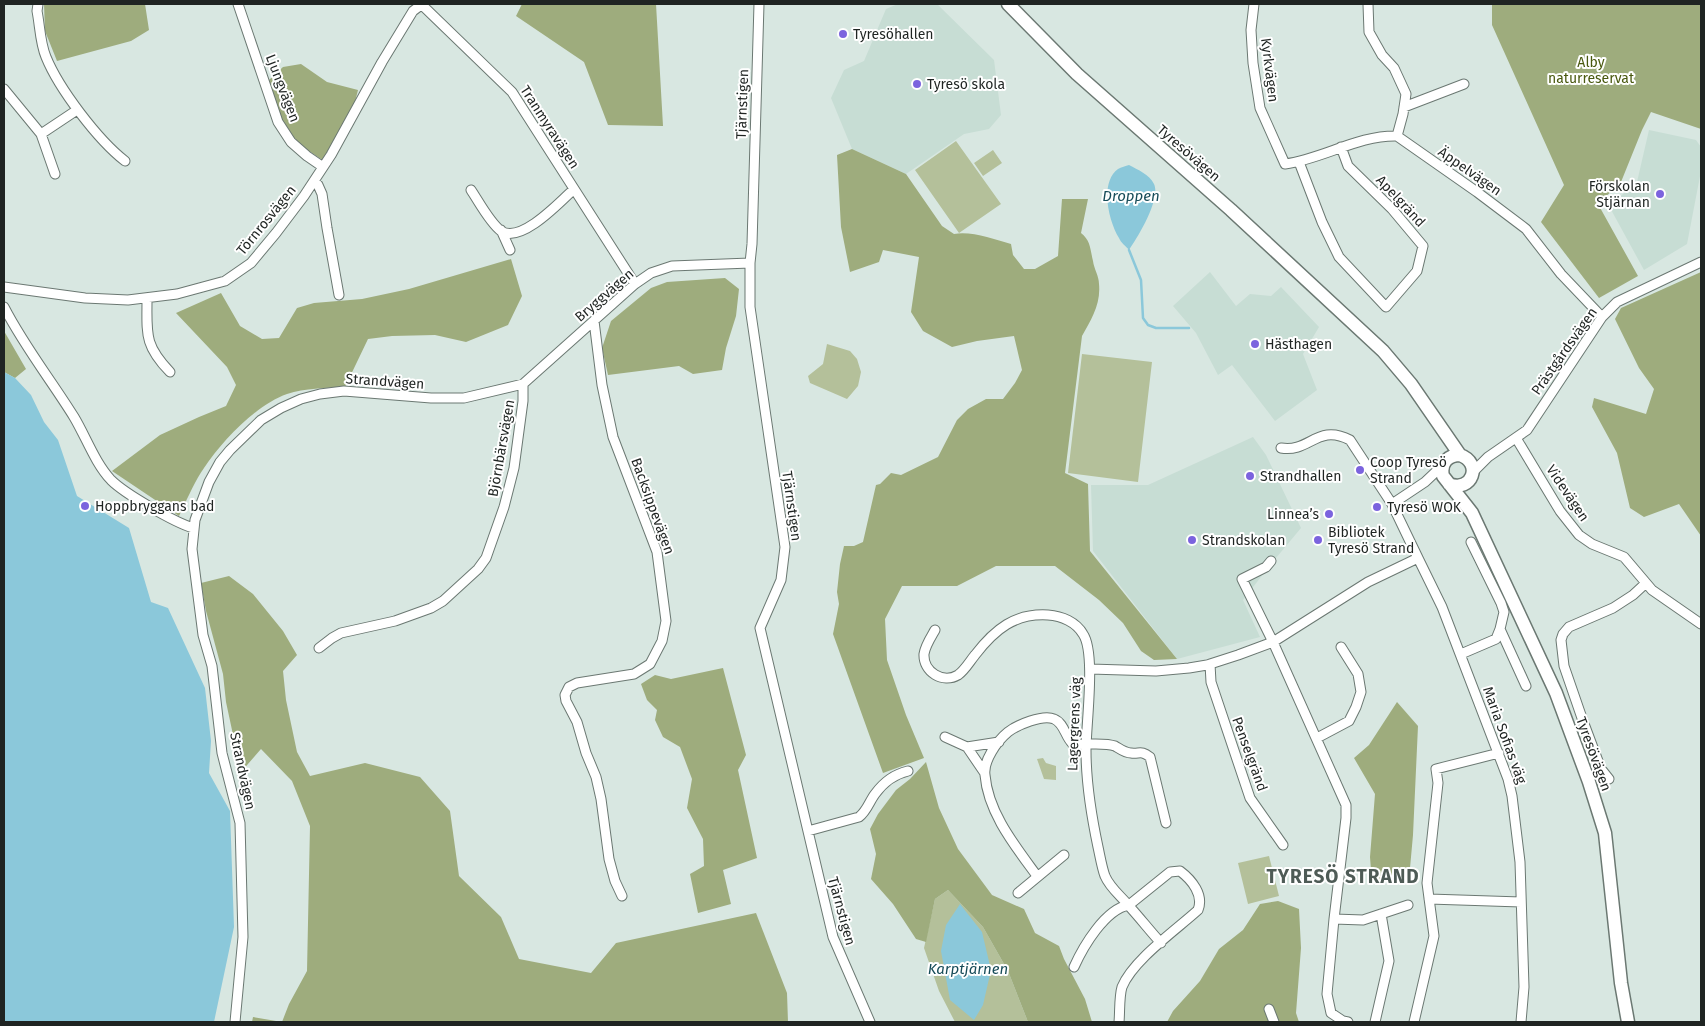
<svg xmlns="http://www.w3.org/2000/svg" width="1705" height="1026" viewBox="0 0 1705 1026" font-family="'Fira Sans',sans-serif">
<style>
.built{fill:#c7ddd4}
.green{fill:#b4c09a}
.forest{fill:#9eac7d}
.water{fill:#8bc8da}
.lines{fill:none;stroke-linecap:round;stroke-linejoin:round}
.stream{stroke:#8bc8da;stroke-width:2.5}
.minor-casing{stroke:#6b7872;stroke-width:11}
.secondary-casing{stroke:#6b7872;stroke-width:15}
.minor{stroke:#fff;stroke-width:9}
.secondary{stroke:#fff;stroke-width:12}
.poi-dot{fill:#7b63de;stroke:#fff;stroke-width:2}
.labels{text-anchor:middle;stroke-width:4;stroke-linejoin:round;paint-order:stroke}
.poi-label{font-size:14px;fill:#1f2422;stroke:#fff;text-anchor:start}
.park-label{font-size:14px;fill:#49590f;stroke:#fff}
.street-label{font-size:14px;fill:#1f2422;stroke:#fff}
.water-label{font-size:15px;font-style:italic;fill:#164b58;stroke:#fff}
.district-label{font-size:19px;font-weight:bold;letter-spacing:1px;fill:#4e5b56;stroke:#fff}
</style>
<rect width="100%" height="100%" fill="#d8e7e1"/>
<!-- built -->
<path class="built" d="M898,4H937L994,60L1001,115L989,129L964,134L906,174L852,149L831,98L844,70L864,61L886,9Z
M1649,130L1696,140L1701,147V171L1687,244L1644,270L1609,206L1637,182Z
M1210,272L1236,306L1250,294L1271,296L1281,287L1319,327L1303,354L1317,390L1275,421L1232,365L1218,375L1196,333L1173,306Z
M1253,437L1266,455L1301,528L1271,564L1243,600L1260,637L1177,659L1093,551L1091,485H1148Z"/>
<!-- green -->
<path class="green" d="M956,141L1001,204L959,233L915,170Z
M993,150L1002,163L983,176L974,163Z
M827,344L850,351L857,359L861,372L858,386L847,399L810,383L808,376L823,364Z
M1082,354L1152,362L1138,482L1068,473Z
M1043,758L1046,763L1056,766V780L1044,779L1037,759Z
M1269,856L1279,896L1248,904L1238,863Z
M948,890L983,927L1008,971L1028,1022H955L939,991L924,948L935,899Z"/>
<!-- forest -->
<path class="forest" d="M44,4H145L149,30L131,41L57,61L45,31Z
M522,4H656L663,126L608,125L584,62L516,16Z
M1492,4H1701V129L1651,112L1642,130L1621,182L1598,204L1638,276L1599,298L1541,222L1564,185L1492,25Z
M301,64L327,82L358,90L352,114L324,161L297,143L283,123L269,80L283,67Z
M852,149L906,174L942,226L954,234C972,231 993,239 1011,244L1013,255L1024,269H1035L1058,256L1062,199H1088L1081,233C1091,241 1090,249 1093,261C1094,269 1099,276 1099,284C1101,304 1091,320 1082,336L1065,473L1088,484L1090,551L1177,659L1154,660L1141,651L1123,623L1099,600L1055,566H996L957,586H902L885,619L887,660L906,715L924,758L883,773L833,634L839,604L837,592L840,564L844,546H854L863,542L876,485L880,484L891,473L901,475L938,457L957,420L968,409L986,399H1003L1015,383L1022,370L1014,336L977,341L952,347L923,331L911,312L919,257L883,250L879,262L850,272L841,227L837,155Z
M511,259L522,296L508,325L466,342L435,335L392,336L368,339L345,387C326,388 305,388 287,394C256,405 222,441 204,468C194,482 187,500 179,516L112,471L160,435L199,417L226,406L236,385L227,367L176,313L221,293L240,326L262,339L279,338L297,308L314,303L362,299L409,289Z
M1701,272V536L1679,504L1644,517L1630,508L1617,453L1592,407L1594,398L1646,414L1654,389L1639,368L1615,319L1621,308Z
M725,278L739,289L736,316L726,348L722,370L693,374L679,366L608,375L602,348L611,321L651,288L667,282Z
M4,331L26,369L15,378L4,372Z
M229,576L253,594L283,631L297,655L283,671L286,700L297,752L310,776L365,763L420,777L450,811L459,876L501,917L519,959L591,973L616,943L756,913L787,993L788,1022H252L253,1017L282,1022L289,1004L307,971L310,826L292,781L261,749L241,772L226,702L223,674L206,611L201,583Z
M723,668L746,755L738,770L757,858L723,870L731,904L698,913L690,874L704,866L703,839L687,808L692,779L680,747L663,737L655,720L657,710L647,700L641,684L655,675L671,679Z
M1397,702L1418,726L1413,835L1409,879L1372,883L1370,857L1375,794L1354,758L1369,745Z
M926,762L939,808L958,849L992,895L1024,909L1035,933L1059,946L1064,959L1085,999L1092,1022H1028L1008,971L983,927L948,890L935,899L926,942L916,939L893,904L871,879L876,854L870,829L878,814L896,790L910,779Z
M1278,901L1299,909L1301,948L1296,1013L1299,1022H1167L1173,1011L1200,981L1219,949L1243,930L1260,904Z"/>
<!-- water -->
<path class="water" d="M1129,165C1138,170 1149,174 1154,184C1161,199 1138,237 1129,250C1126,246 1121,243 1119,238C1109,222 1099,183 1118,169C1121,167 1126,166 1129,165Z
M4,372L15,378L31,395L44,422L58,440L77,496L129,528L151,602L168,608L205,688L211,741L209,773L230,811L234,927L214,1022H4Z
M960,904L982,932L991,970L983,1005L974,1020L950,1000L941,951L946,925Z"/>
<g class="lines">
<!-- stream -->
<path class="stream" d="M1129,250L1141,280L1143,318L1148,325L1156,328H1189"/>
<defs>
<path id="minor" d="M38,4L37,11C40,26 40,43 46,57C59,89 98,140 125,161
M238,4L278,122L291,142L307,156L323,167
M421,4L512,92L635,284
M759,4L752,244L750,263V307L785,547L781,580L760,628L833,937L870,1022
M1254,4L1251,30L1253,63L1260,108L1285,164C1323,159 1358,135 1397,136L1477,192L1526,229L1561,274L1602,317
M1368,4L1369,32L1382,55L1394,68L1406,94L1403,114L1397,136
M4,89L41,134
M1404,107L1464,84
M1299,162L1322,222L1339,257L1386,307L1417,271L1423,246L1392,209L1348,166L1341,147
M55,174L41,134L77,110
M314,181L318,185L322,194L327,228L339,295
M471,190C479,202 490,223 501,231C521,244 560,202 574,189
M501,230L510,250
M4,287L85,298L128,300L177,294L225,281L251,263L276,233L304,196L331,155L382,62L413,11L421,5
M147,299C147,334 144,345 170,372
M4,307C24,346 51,380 74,417C86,437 95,463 111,480C125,494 174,522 193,528
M594,321L602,385L613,437L657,552L666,621L662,641L650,664L634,674L577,683L569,687L565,695L566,701L577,722L586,753L596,777L601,799L609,859L615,881L622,896
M1516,438L1560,511L1579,535L1592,544L1624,557L1652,590L1701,624
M1473,472L1488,457L1527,430L1602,317L1617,302L1701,262
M1392,504L1425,482L1443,465
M1471,542L1501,603L1504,612L1500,629L1526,686
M1418,558L1442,607L1508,779L1512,796L1520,862L1524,987L1521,1022
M1271,561L1266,567L1242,579L1273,642L1346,805V818L1334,919L1327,994L1331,1013L1343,1021L1348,1022
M935,630C931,637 925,646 924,654C923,672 943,684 958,675C965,670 970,661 975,655C995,629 1015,613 1048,615C1062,616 1076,622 1083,634C1096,653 1086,724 1086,750C1086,783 1091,814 1098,847C1100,856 1102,868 1105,876C1110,888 1121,896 1129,906C1140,918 1150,931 1161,943
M319,648L332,638L341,633L395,621L431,608L443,601L478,569L486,558L504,507L514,468L523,401V384
M1461,654L1496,639L1500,629
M1210,664L1211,682L1250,798L1283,845
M1090,669L1156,671L1189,668L1207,665L1238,655L1273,642L1368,582L1418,558L1392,504L1350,440C1317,423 1310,453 1281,448
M945,737L967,747L984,772
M1317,738L1349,721L1356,707L1361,692L1358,674L1341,647
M1086,744C1096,744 1107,743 1115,746C1120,749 1125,753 1131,753C1140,754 1141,750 1150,757L1166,823
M967,747L999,742
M1609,779L1601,769L1583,721L1564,666L1561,640L1563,634L1569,627L1613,608L1633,595L1646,583
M808,831L859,817C867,811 869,802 875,794C883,783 895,774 908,771
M1037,876C1016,847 988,813 985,775C983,761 997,741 1008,732C1017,725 1043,714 1054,719C1064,723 1065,736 1072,743L1086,745
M1018,893L1064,855
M1429,899L1521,902
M1334,919L1363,920L1408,905
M1074,967C1083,947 1105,909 1129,905L1170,872L1180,871C1192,880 1204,895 1198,910C1176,930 1133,960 1122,987C1119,997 1120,1012 1119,1022
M1269,1009L1274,1022
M235,1022L243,937L240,823L222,753L212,666L203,635L192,549L195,520L209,482L220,462L230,450L261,420L281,408L301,399L320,394L344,391L431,398H464L523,384L635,284L651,273L672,266L750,263
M1375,1022L1389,961L1381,914
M1414,1022L1434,936L1427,883L1438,783L1436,769L1499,753"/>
<path id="secondary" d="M1008,4L1077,74L1231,210L1383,351L1411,384L1460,455C1483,463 1472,493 1449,484
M1460,455C1448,455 1440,463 1443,476L1472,513L1556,693L1589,782L1605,833L1621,983L1628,1022"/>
</defs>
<!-- minor casing -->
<use href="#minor" class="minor-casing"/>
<!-- secondary casing -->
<use href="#secondary" class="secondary-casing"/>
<!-- minor -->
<use href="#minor" class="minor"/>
<!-- secondary -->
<use href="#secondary" class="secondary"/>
</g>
<!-- markers -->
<g class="poi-dot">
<circle cx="843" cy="34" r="5"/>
<circle cx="917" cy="84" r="5"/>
<circle cx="1660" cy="194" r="5"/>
<circle cx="1255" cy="344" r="5"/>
<circle cx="1360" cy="470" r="5"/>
<circle cx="1250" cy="476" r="5"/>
<circle cx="85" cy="506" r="5"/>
<circle cx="1377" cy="507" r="5"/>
<circle cx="1329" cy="514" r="5"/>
<circle cx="1192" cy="540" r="5"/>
<circle cx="1318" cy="540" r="5"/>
</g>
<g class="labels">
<!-- poi labels -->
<g class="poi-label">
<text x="853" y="39">Tyresöhallen</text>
<text x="927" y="89">Tyresö skola</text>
<text x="1650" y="191" text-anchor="end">Förskolan<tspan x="1650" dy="16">Stjärnan</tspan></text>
<text x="1265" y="349">Hästhagen</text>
<text x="1370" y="467">Coop Tyresö<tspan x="1370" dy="16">Strand</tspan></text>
<text x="1260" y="481">Strandhallen</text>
<text x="95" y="511">Hoppbryggans bad</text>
<text x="1387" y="512">Tyresö WOK</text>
<text x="1319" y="519" text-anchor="end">Linnea’s</text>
<text x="1328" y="537">Bibliotek<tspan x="1328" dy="16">Tyresö Strand</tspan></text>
<text x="1202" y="545">Strandskolan</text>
</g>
<!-- park labels -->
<g class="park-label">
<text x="1591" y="67">Alby<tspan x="1591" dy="16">naturreservat</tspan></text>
</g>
<!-- street labels -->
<g class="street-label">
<text transform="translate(1270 70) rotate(83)" y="5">Kyrkvägen</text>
<text transform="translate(283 88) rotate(69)" y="5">Ljungvägen</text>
<text transform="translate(742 104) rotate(-88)" y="5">Tjärnstigen</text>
<text transform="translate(550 127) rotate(57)" y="5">Tranmyravägen</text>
<text transform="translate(1189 153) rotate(41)" y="5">Tyresövägen</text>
<text transform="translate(1470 171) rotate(35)" y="5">Äppelvägen</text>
<text transform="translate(1401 201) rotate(47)" y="5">Apelgränd</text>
<text transform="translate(266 220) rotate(-51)" y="5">Törnrosvägen</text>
<text transform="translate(604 295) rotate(-41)" y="5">Bryggvägen</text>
<text transform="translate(1564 351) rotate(-55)" y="5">Prästgårdsvägen</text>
<text transform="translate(385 381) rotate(4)" y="5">Strandvägen</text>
<text transform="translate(501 448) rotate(-80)" y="5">Björnbärsvägen</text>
<text transform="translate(1568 493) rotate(56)" y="5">Videvägen</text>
<text transform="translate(653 506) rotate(70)" y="5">Backsippevägen</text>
<text transform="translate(792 506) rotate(82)" y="5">Tjärnstigen</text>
<text transform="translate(1074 724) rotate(-88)" y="5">Lagergrens väg</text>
<text transform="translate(1505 735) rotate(70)" y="5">Maria Sofias väg</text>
<text transform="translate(1250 754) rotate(70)" y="5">Penselgränd</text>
<text transform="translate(1594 754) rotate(70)" y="5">Tyresövägen</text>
<text transform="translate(243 771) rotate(78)" y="5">Strandvägen</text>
<text transform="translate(842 911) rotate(75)" y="5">Tjärnstigen</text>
</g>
<!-- water labels -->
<g class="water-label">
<text x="1131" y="201">Droppen</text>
<text x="968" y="974">Karptjärnen</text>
</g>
<!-- district labels -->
<g class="district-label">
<text x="1343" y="883">TYRESÖ STRAND</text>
</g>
</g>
<!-- border -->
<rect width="1705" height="1026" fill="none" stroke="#1f2422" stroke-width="10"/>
</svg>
